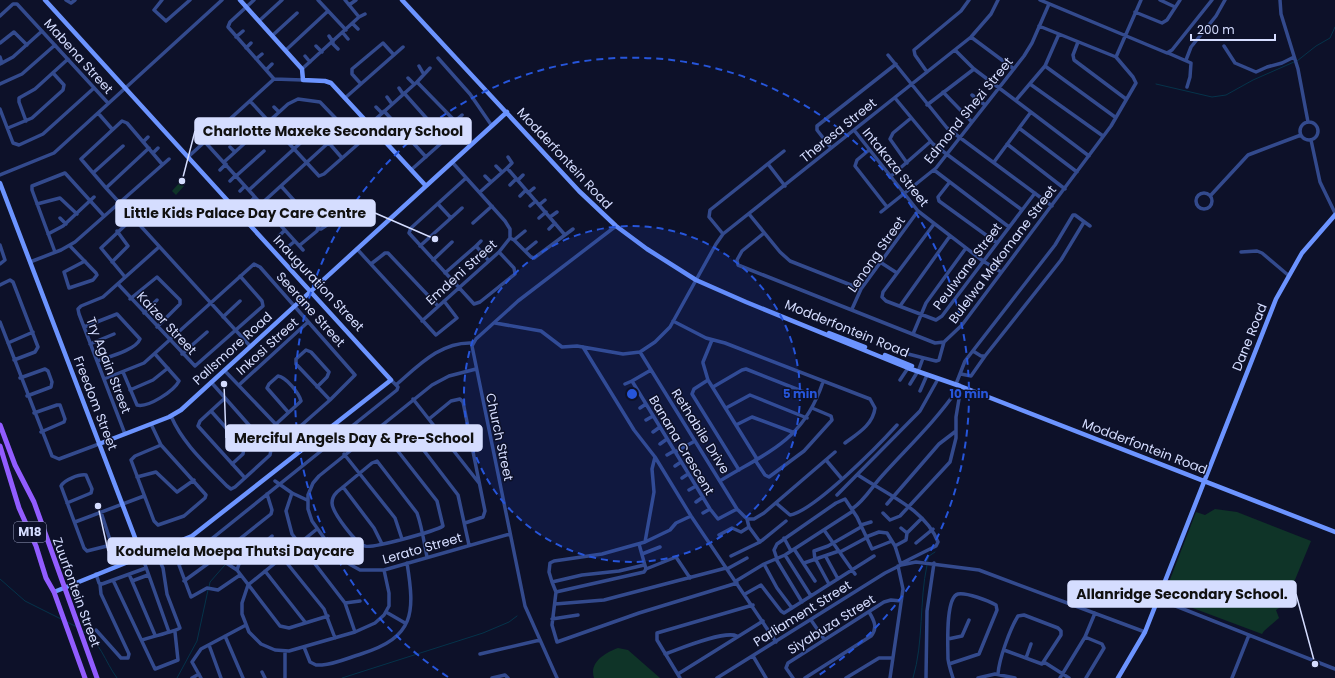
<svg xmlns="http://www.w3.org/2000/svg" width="1335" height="678" viewBox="0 0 1335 678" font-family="Poppins,sans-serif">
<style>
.green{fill:#0f3428}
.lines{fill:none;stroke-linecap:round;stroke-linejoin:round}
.stream{stroke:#05334a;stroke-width:1}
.street{stroke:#334a8d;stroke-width:3.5}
.secondary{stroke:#6c94ff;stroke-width:4.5}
.primary{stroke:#925cff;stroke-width:5}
.ring{fill:none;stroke:#2655da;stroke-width:2;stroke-dasharray:7 5}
.labels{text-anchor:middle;stroke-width:3;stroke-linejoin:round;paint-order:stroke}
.shield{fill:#0d1129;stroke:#99a0bf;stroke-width:1}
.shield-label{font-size:12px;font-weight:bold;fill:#d5ddff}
.street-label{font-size:13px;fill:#d5ddff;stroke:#0d1129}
.centre{fill:#2655da;stroke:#0d1129;stroke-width:2}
.ring-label{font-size:12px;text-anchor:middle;font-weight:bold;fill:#2655da;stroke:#0d1129;stroke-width:3;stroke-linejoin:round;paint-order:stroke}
.leader{fill:none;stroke:#d5ddff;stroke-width:1.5}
.callout-dot{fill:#d5ddff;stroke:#0d1129;stroke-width:1.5}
.callout{fill:#d5ddff;stroke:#d5ddff;stroke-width:1.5}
.callout-label{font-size:14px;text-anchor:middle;font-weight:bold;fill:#111}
</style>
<rect width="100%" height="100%" fill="#0d1129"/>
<!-- green -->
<path class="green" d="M180,182L184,186L176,195L172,191Z
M1215,509L1237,512L1311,541L1285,604L1276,610L1279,618L1264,631L1262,634L1166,598L1164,595L1196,512L1205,515Z
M618,648L628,650L660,678H594C589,662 605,653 618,648Z"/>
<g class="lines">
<!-- stream -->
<path class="stream" d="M1297,61L1316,46L1330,38L1335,27
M1156,84L1212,97L1226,95L1253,80L1294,62
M927,561L929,556L935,552
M0,579L25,601L61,619
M209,587L210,582L245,542
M67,622L77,627
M81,630C100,640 105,662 117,678
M177,678L197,641L208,590
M342,678L483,633L509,622L517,616
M913,678C924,641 919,602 927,565"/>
<!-- street -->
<path class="street" d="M66,0L71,3L75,0
M162,0L154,10L166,21L190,0
M254,0L230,22L228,27L274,79
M318,0L346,30
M345,0L359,17
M1040,0L1167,53L1172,50L1212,0
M1160,0L1175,7
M1280,0L1281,14L1298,69L1308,122
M349,5L356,0
M1135,12L1162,23L1167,20L1180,0
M0,16L13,4H17L108,103
M259,21L282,0
M353,24L358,29
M343,33L348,39
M273,35L297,13
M329,36L333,42
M236,37L243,31
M971,37L1014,69
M1078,42L1073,55L1074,60L1126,99
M0,43L14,32L27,45
M332,43L338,49
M316,46L322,52
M1224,46L1235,63L1256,72L1267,67L1282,63L1294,57
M246,48L251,43
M286,50L328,11
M955,50L974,69L1089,156
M1168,53L1191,63L1190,77L1187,87
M888,55L947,128L1052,206
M305,56L310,62
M0,57L2,63
M1116,57L1141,0
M438,58L470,94L492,126
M256,59L262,54
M1186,60L1191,47L1216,16L1225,0
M0,64L13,57L42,31
M419,66L423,73
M1045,66L1115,117
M302,69L359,17L365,14
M266,70L272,64
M927,72L915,55L914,50L961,11L969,0
M408,78L414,84
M417,82L430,68
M0,84L22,74L55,45
M361,84L352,74V69L383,43L394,55
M1030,84L1103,136
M399,88L403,94
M943,92L972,122
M404,93L445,139
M972,95L985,105
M387,97L392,104
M345,98L403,47
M895,98L933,144L1022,210
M1016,100L1045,66L1059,34
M250,101L319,176L324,174L374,130
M927,105L974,69
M274,107L279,112
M376,107L382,113
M0,109L13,143L19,145L43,134L94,88
M384,111L426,157
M98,113L112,129
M26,121L19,102V98L35,89L68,59
M455,121L462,115
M1300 131a9 9 0 1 1 18 0a9 9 0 1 1-18 0Z
M369,125L417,82L455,121L458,125L456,130L411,170
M458,125L469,126
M252,126L257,132
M8,128L32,118L63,90L64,85L53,73
M1019,128L1077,172
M854,130L918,211L983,261L1001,272
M453,132L458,138
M241,136L246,142
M281,136L298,120
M1311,140L1320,182L1335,213
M143,142L148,137
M205,142L303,250
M329,143L342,158
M1007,144L1065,189
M230,147L235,152
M831,148L817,130V126L896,64
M869,150L857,160L855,166L887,207
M153,153L158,148
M188,157L274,79L303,80
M224,162L288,104L298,99L320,102L345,128
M994,162L1031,112
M907,163L890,139L893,133L911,118
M162,164L127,123L122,121L81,159L106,188L250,346
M768,164L785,186
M496,166L502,172
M507,168L512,163L508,157
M220,170L226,164
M934,170L1009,227
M93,173L123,146
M0,175L54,153L222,0
M236,176L264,151
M485,176L491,182
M890,177L930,142
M466,178L411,228L409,233L474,304L480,302L515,274L514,268L499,252
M518,180L523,175
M230,181L236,175
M949,183L938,197L939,201L997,243
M510,185L516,179
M281,186L318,227L317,231L300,245
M106,188L149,148
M249,190L318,127L331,141
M240,191L245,186
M480,192L507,168L565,235
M1196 201a8 8 0 1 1 16 0a8 8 0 1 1-16 0Z
M528,193L534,188
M1211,195L1248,155L1301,135
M520,196L526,190
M250,202L255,197
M37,204L60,198L77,214
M261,204L349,124
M539,205L545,200
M530,206L536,201
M881,212L936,168L1024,56L1032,43L1049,4
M259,213L265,208
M749,214L780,252L790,261L861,289
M272,215L278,209
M550,217L557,212
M60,218L66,224
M451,218L462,208
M539,218L546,212
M473,223L492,206
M269,224L274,218
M280,224L299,206
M934,224L883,292L882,297L886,301L936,320L942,316L1035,193
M318,229H321L327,225
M549,229L555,223
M764,233L742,251L737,260L738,265L935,343L944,342L962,325L1111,126L1136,83L1133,77L1116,57L1039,26
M48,234L63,226L94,197
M723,234L709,217L710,210L784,151
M279,236L285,230
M510,238L514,240L531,257L534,258L573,229
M514,240L525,231
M0,245L5,260L0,264
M70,246L96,273L97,275L93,280L69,288L64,272L85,261
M289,246L295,241
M420,246L451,218L438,204
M476,246L481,241
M357,249L436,335L457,318L444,301
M525,251L536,242
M55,252L32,190V186L65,173L104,216
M1241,252L1257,251L1262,253L1288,275
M433,260L452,242
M30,262L61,250L75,242L169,159
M112,262L128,246L117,231
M880,262L897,273
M371,264L385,253H388L438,306
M445,273L476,246L489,261
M125,277L101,248L133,218
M118,284L195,366L263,306L262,301L240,276
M0,285L10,280L13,282L38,347L35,352L14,360
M130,299L157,277L180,300V304L157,327
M900,306L950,236
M852,309L861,289L918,211
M144,313L157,300
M223,317L240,301
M422,321L499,252L510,238V229L505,221L452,162
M673,321L706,338L725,343L870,399L875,408C873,425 857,434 845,443
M0,322L52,456L59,459L99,444
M495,323L541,331L562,347L577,346L623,354L640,352L655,342L670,327L716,244L723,234L971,37L991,14L998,0
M84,327L117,314L140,339C136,350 108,357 97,361
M913,334L926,303L966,248
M8,343L33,332
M90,344L114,334
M583,347L634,430L655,457L691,516L776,642
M973,351L981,356H985L1061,260L1084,222
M640,352L737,509L747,519
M182,354L207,332
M908,354L936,361L939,360L944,342
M703,362L712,340
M703,363L708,380L757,459
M476,369L449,376L432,385L319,476L313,483L308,495V509L312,521L327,542L341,558L351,565L360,570H384L510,534
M919,369L923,358
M651,370L632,381L710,509L718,519L737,509
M123,372L137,405C148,408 174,391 179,381L155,354
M961,374L971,376L985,356
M20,378L45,369L48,371L52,382L51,387L27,396
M104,379L144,363L254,264L260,267L355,375L330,400L288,437L224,370
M708,380L694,389L692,394L739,470
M900,380L908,368
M625,384L632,381
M910,384L918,371
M956,384L965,361L1055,245L1073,215H1075L1090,226
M239,385L308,322
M396,385C418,366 441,341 473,343
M317,387L327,377L329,372L311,352L306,350L296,359V364L330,400
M713,387L742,370L746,369L817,397
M130,390L153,380L168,368
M920,391L927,375
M632,396L638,392
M225,398L200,421L198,426L245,478
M413,399L479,483
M640,408L646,404
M726,408L750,395L807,418
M211,411L244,448L243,454L232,464
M34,413L57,405H60L65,419L64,422L41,432
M171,416C183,444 206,464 227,486L231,489L235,487L270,455L271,450L211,382
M429,419L451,401L460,399L463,402L485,511L483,517L465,523
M646,420L653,416
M151,424L161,445L206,495L205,498L184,516L158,525L154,521L131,460L135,456L161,445
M275,425L299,403L301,401C299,393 286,377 278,376L269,384L267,388L288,412
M736,425L752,417L795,433
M379,427L437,501L443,526C436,531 371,549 365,546C356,544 332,512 332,503C332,498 334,495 337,492L372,463L377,461L417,513C422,527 424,542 427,557
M653,432L660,427
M125,434L79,314L78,309L81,306L103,297L159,247
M660,444L667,439
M393,446L408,435H412L458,495L469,545
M675,452L695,441
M344,454L395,518L402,539
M667,455L674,451
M755,460L765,475L769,477L804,451L832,420L831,416L812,408
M826,460L842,479
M675,466L681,462
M858,475C886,494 925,509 938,542L936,546L902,563
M137,477L156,472L177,492L194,480
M682,478L688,474
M275,481L292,493L307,500
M720,481C769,451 803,441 823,382
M343,487L374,528L382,544
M689,490L696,486
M292,493L286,511L292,534L345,603L355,632
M837,495L920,411L938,379
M696,502L703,497
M67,503L91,493L92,489L86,475C79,474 64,480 61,486L84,548L87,551L107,546L111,543L101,512
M776,503L790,515C814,511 879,445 897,425
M887,504L939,444L956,431
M852,509C865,500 871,488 881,477C907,448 935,422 957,390
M703,513L710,509
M883,513L890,520L900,516L950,462L956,438V417L959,399L957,391
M747,519H754L764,513L835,452
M747,519L749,527L760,542
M75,522L144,496
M861,525L871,522
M901,528L907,533
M317,529L248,585L242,603V614L249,632L261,644L275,650L289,651L355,632L375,623L384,615L389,606V593L384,570
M824,530L855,574
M719,535L732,528L741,532L749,527
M866,537L879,532L887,533L895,546L901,565
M784,538L791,551
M645,542L670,530L676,523L691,516
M916,543L933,529
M639,544L646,569L676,557L690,578
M895,546L906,540L907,533L922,518
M794,549L815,581
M840,552L866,538
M642,554L660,547
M785,555L811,596
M142,556L169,632
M731,556L760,542L786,521
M217,557L271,514L272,510L267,494
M282,557L324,609L335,638
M826,557L838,579
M776,559L802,602
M777,559L774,550L777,544L836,503L845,499L857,517L872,549L892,541
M815,560L814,551L828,546L861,527
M816,560L829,584
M804,563L839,551
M764,564L777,588L792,608
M644,565L619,571L582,575L552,582L549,572L550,563L554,561L602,554L645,542L654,492L652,469L655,457
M727,569L747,558
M237,570L239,564L272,536
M265,571L305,622
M96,574L99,583L102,584L146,568
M129,574L155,635
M240,575L218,590L207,588L191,597L179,565L397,390L398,387L391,380
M113,580L155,669L178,660L175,632
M132,581L148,575
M184,581L217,557L237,570L280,626L289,628L328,616
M736,581L764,564L785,555L853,511
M552,582L556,592L552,625L557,642L639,613L737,583
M556,592L644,572L646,569
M745,594L761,585L781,611L784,613L874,556
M1158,599L1335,669
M345,603L360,601
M555,604L604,600L726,568
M386,612L405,623
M552,619L578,615
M811,620L824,639
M96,630L121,658H128L129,654L101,594L100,584
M225,636L243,678
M1085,637L1102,644L1104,648L1086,678
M948,639L962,636L969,620
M142,640C150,637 177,631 180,628L167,594L163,568L155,551
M209,645L221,678
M304,647L310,662L316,665H322C335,664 348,658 361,654C415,637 415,613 407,563
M285,652V678
M480,654L540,640
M665,654C679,649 724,630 737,636
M753,656L766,678
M1026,658L1031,644
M1044,662L1069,678
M949,664L979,654L997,610L996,605C989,601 966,592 958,594C945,597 948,648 948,659C949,666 951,672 953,678
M262,672L265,678
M678,674L763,621
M998,674C999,659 1010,629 1018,616L1024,615L1058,628L1061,631V635L1042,664L1004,650
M192,678L199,674
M201,678L192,662L201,649L246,625
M492,678L505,675L508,678
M557,678L525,606L472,346L476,339L518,301L616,226
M680,678L657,640V633L753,605
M717,678L885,573L901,565L916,562L979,570L1145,632
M793,678L786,668L788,663L884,602L891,600L901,601
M805,678L871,636C878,628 874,620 869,612
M846,678L879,658H893
M890,678L903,589L898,566
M926,678L927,611L934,563
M978,678L995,674L1015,678
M1060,678L1085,637L1095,613
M1232,678L1249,635"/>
<!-- secondary -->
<path class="secondary" d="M45,0L391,380L192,536L54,592
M240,0L302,69L303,80L325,81L331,83L426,186
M402,0L579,191L616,226L647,249L696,280L746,302L908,368L960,386L1335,532
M0,183L142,556
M829,333L865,347
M885,355L912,366
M99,444L169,417L181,410L507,112
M1118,678L1145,632L1276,299L1302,253L1335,215"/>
<!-- primary -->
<path class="primary" d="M0,425L15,465L34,502L97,678
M0,446L19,508L36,546L46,578L54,592L85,678"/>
</g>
<!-- distance rings -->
<circle cx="632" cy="394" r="168" fill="#2655da" fill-opacity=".12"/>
<g class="ring">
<circle cx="632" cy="394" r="168"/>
<path d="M448 677A337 337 0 1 1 816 677"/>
</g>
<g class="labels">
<!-- shield labels -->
<rect class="shield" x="14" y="522" width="32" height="20" rx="3"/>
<g class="shield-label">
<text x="30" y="536">M18</text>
</g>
<!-- street labels -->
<g class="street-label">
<text transform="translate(79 56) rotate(48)" y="5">Mabena Street</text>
<text transform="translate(968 110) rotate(-51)" y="5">Edmond Shezi Street</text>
<text transform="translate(838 130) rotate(-39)" y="5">Theresa Street</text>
<text transform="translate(565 158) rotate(47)" y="5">Modderfontein Road</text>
<text transform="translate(896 167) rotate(51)" y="5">Intakaza Street</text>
<text transform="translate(876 254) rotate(-55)" y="5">Lenong Street</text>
<text transform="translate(1002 254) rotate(-53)" y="5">Bulelwa Makomane Street</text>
<text transform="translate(967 266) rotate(-53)" y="5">Peulwane Street</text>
<text transform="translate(461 272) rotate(-42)" y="5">Emdeni Street</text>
<text transform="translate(319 283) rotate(47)" y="5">Inauguration Street</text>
<text transform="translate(311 309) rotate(48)" y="5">Seerane Street</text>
<text transform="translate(167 323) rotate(47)" y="5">Kaizer Street</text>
<text transform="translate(847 328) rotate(22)" y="5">Modderfontein Road</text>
<text transform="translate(1249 337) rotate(-68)" y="5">Dane Road</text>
<text transform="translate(267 346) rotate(-42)" y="5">Inkosi Street</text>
<text transform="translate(232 348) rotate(-42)" y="5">Pallsmore Road</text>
<text transform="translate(109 365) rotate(69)" y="5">Try Again Street</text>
<text transform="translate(96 403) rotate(69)" y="5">Freedom Street</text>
<text transform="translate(701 431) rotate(58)" y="5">Rethabile Drive</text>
<text transform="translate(500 437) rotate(78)" y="5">Church Street</text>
<text transform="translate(682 445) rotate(59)" y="5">Banana Crescent</text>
<text transform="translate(1145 446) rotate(21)" y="5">Modderfontein Road</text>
<text transform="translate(422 548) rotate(-16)" y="5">Lerato Street</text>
<text transform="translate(77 592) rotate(70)" y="5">Zuurfontein Street</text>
<text transform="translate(802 613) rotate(-32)" y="5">Parliament Street</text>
<text transform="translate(831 624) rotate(-32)" y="5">Siyabuza Street</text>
</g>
</g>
<circle cx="632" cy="394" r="6" class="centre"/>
<g class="ring-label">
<text x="800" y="398">5 min</text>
<text x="969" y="398">10 min</text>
</g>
<!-- callouts -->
<path class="leader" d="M182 181L195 131M435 239L375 213M224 384L226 438M98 506L108 551M1315 664L1296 594"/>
<g class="callout-dot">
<circle cx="182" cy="181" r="4"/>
<circle cx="435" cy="239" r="4"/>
<circle cx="224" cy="384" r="4"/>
<circle cx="98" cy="506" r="4"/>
<circle cx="1315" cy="664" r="4"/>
</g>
<g class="callout">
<rect x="195" y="118" width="276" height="26" rx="4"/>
<rect x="116" y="200" width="259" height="26" rx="4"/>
<rect x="226" y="425" width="256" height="26" rx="4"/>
<rect x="108" y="538" width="255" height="26" rx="4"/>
<rect x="1068" y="581" width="228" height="26" rx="4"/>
</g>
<g class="callout-label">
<text x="333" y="136">Charlotte Maxeke Secondary School</text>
<text x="245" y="218">Little Kids Palace Day Care Centre</text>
<text x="354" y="443">Merciful Angels Day &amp; Pre-School</text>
<text x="235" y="556">Kodumela Moepa Thutsi Daycare</text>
<text x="1182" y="599">Allanridge Secondary School.</text>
</g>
<!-- scale -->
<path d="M1191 34v6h84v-6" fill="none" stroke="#d5ddff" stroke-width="2"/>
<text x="1197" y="34" font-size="12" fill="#d5ddff" stroke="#0d1129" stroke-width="3" paint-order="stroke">200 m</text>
</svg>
